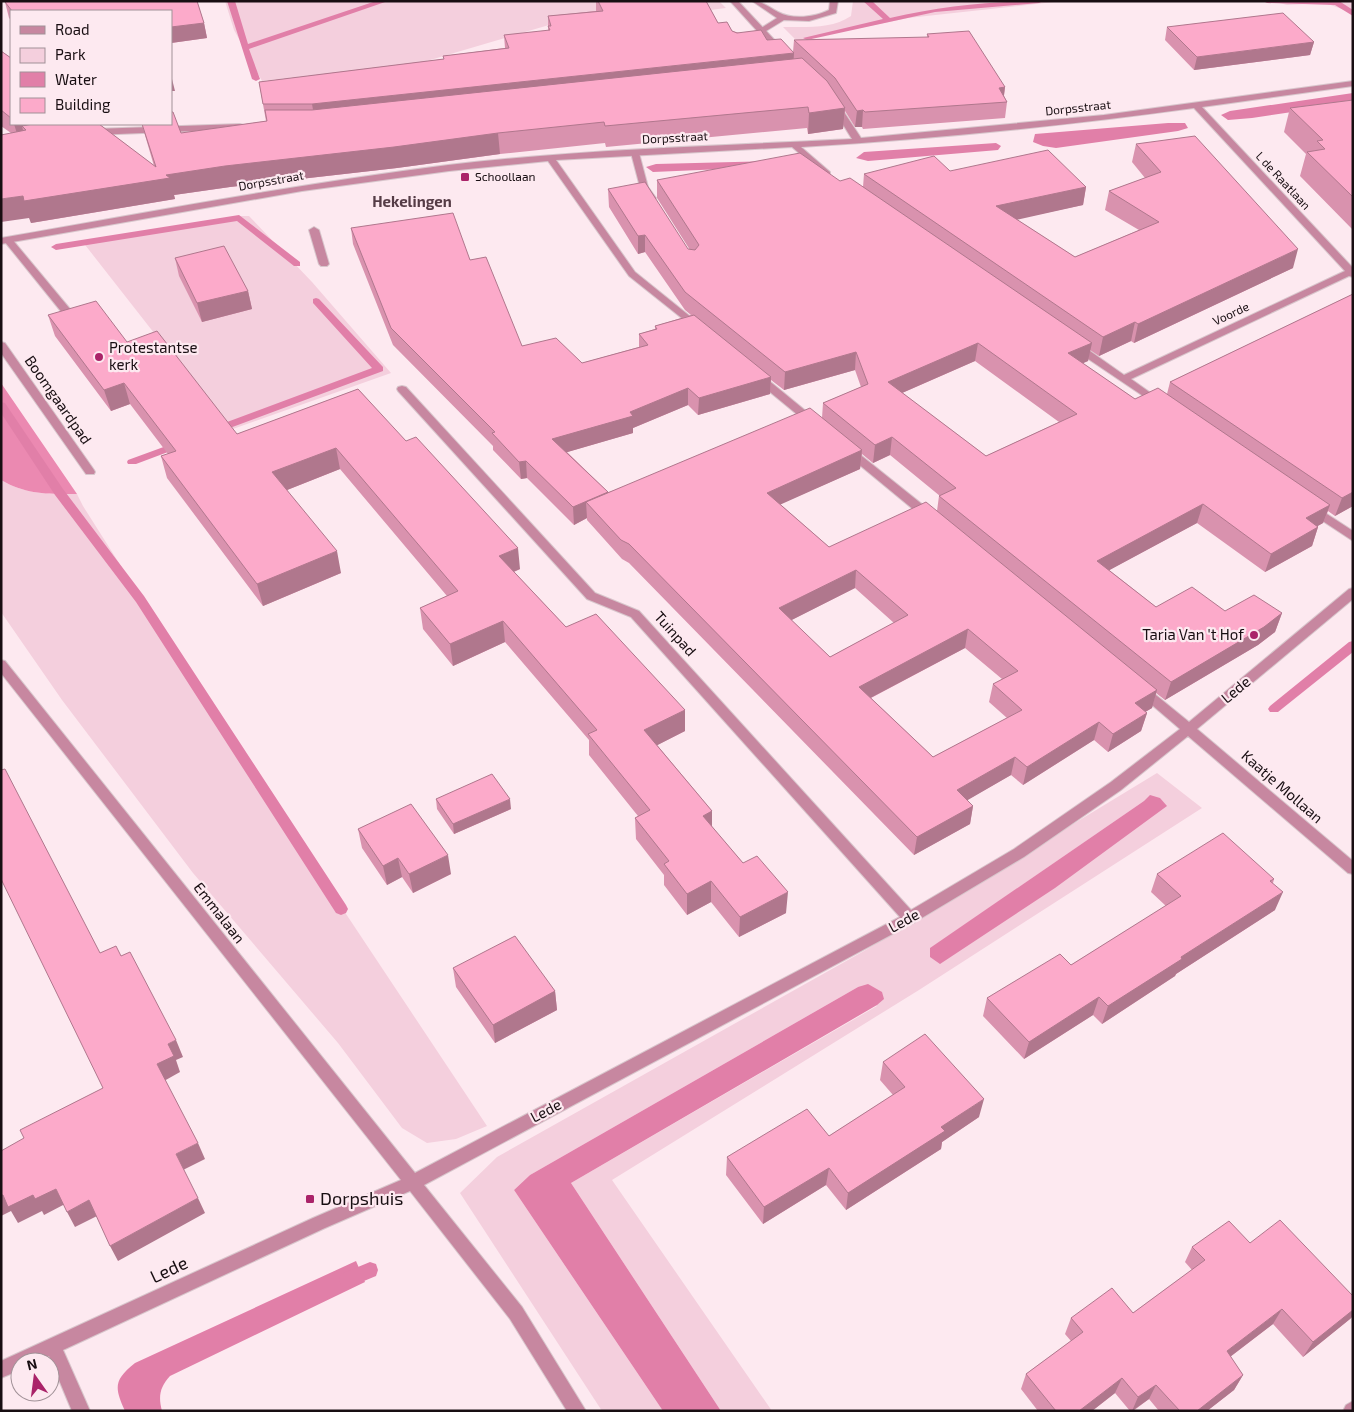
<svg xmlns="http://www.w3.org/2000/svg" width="1354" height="1412" viewBox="0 0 1354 1412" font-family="'Exo 2',sans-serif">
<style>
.green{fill:#f4cfdd;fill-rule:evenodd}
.forest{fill:#eb89b1}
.water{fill:#e17fa8}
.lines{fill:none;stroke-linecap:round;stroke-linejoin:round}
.stream{fill:#e17fa8;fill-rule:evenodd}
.lane-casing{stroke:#d8c6cc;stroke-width:2}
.street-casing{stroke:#d8c6cc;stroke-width:2}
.lane{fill:#c787a0;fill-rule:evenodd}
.street{fill:#c787a0;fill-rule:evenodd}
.wall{fill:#d992ae;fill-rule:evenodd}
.shaded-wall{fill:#b0778d}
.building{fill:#fcaaca;stroke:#b0778d;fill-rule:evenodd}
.poi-dot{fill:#aa2369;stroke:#fde9f0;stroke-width:2}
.labels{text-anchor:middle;stroke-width:4.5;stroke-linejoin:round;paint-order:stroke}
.far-street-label{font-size:12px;fill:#180e12;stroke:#fde9f0}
.far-poi-label{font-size:12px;fill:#180e12;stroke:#fde9f0;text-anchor:start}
.far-quarter-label{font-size:15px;font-weight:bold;fill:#553c46;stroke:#fde9f0}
.poi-label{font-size:15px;fill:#180e12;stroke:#fde9f0;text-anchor:start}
.street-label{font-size:15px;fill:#180e12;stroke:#fde9f0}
.near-poi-label{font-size:18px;fill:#180e12;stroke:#fde9f0;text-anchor:start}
.near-street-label{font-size:18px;fill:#180e12;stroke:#fde9f0}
</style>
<rect width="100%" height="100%" fill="#fde9f0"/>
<!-- green -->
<path class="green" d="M225,1H719L726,8L616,22L607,8L420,63L262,81L234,30Z
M853,1H1063L908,18L797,41L783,27C806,27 832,29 851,16Z
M1272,1H1353V13L1325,3L1287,5Z
M240,216H249L312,282L391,373L230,430L82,241Z
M1,480C27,495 48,494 77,494L83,506L243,759L487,1126L456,1139L427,1143L402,1128L338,1043L193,873L62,700L1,612Z
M1157,773L1202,808L919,990L612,1180L772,1411H721L571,1183L877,1006L858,987L530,1175L514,1190L663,1411H602L460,1193L497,1157L864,951ZM1144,801L940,963L931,948Z"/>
<!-- forest -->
<path class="forest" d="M1,383L77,494C48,494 27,495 1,480Z"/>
<!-- water -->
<path class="water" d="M1353,93V103L1252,118L1228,120L1221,115L1230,111Z
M1168,123H1185L1188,128L1178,131L1056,148L1043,146L1033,142L1035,134Z
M996,143L1001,146L998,150L868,161L856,158L864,152Z
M774,161L767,167L653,172L646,167L656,164Z
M1150,795L1160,798L1167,806L1055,888L940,964L930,957V948L1144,801Z
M868,984L882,992L884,999L877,1005L571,1183L721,1411H663L514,1190L530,1175L858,987Z
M356,1261L365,1282L170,1376C160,1387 158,1396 162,1411H125C114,1387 114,1380 135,1363Z"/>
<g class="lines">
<!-- stream -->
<path class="stream" d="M227,1H235L248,44L376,1H388L249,49L260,79L256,81L252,79Z
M863,1H872L890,18C941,6 990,1 1043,1L1039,3L935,12L807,40L803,38L883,19Z
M1263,1H1339L1353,10V16L1335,5L1267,3Z
M239,215L300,262V266H294L237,221L56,250L51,247L56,244Z
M316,298L319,299L383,367V371L219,432H211L210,430L211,428L372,368L313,303V299Z
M1,402L5,403L63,489L144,596L346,905L348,909L346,913L341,915L336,913L136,602L55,495L1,413Z
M180,441L184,442L185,444L184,446L136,464H128L127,462L128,460Z
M1353,641V652L1278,712H1270L1268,709L1270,706L1349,642Z
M370,1262L376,1264L378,1270L376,1276L347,1288L341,1286L339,1280L341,1274Z"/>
<defs>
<path id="lane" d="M752,1C763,1 768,7 778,12C793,20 815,17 829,10L830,1H838L836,13L809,21L784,20L761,34H758V30L777,18Z
M635,150L639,153L648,187L656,198L654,200H648L640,187L631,153Z
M314,227L319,230L329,264L327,266H321L319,264L309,230Z
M8,237L11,238L80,321V325H72L5,242L3,240Z"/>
<path id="street" d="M730,1H738L783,49V53H777Z
M1353,81V86L1202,107L1353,268V277L1349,276L1131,379L1162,401L1163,403L1162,405L1158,406L1072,348V344H1080L1124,375L1345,271L1194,108C1064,126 932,139 801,147L830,172V176L827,177L792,147L556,160L635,272L702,326L703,328L698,331L629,276L548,161L449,171L302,191L1,244V238C150,212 298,184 448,165C582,149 718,146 852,139L831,105L835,102L838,103L861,138L1104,115Z
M240,124L243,125V129L93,135L89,132L93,129Z
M1,342L5,343L94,470L95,472L94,474H86L1,353Z
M758,374L762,375L818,421L819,423L818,425H810L754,379L753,377L754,375Z
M402,386L406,387L595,593L639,611L911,910L1014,849L1111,782L1180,729L1138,693L1136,690L1138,687H1146L1189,722L1349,589L1353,588V599L1197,729L1353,861V874L1348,873L1188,736L1121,790L1024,857L915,922L424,1185L522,1307L586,1411H567L510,1319L410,1191L325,1228L63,1350L90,1411H72L49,1356L37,1362H20V1370L1,1378V1361L313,1218L401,1180L1,673V660L5,661L415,1173L900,917L631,617L587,599L398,391L397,389L398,387Z
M849,448L853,449L933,513L935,516L933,519H925L845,453L844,451Z
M1313,505L1353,531V541L1309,512L1307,509Z
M1353,1401V1411H1343L1346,1405Z"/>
</defs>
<!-- lane casing -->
<use href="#lane" class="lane-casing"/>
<!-- street casing -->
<use href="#street" class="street-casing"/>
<!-- lane -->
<use href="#lane" class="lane"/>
<!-- street -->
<use href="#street" class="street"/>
</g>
<!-- wall -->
<path class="wall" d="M9,1H197L204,23L207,38L171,43V11H11V20L9,18L5,2Z
M596,1H706L718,23L732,31L767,40L793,52L794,40L927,38V34L1005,87L1004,96L1007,102L1005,118L863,129L862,127H855L845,111L843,129L808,134L807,128L606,147L605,143L500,154L397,168L230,187L174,195L175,199L31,223L11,133L1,126V51L11,58V124H99L154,166L142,125L141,124H171V109L181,133L266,121L259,82L444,59L443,56L505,48L504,35L548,31V16L596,11Z
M1167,27L1314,42L1310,55L1194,70L1165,40Z
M1353,100V230L1300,176L1306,154L1284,132L1290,108Z
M1136,144L1293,268L1134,343L1131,341L1099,356L1090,350L1088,361L1082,363L1135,399L1167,394L1170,382L1353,294V506L1335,516L1328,511L1323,523L1317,526L1318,527L1312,546L1265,572L1197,523L1109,570L1156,607L1225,611L1282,613L1275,632L1258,645L1165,700L1156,693L1152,708L1145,712L1147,713L1141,731L1108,752L1094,740L1023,785L1011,775L967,800L973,806L970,824L914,855L629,563L622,559L587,520V518L574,525L527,478L521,479L493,450V446L393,345L353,244L351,228L470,260L522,346L582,363L639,347V334L655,329V326L691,315L685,310L645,252L638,254L609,207L608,189L688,249L690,250L657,198V180L840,181L863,187L864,174L950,171L1086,187L1083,205L1016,219L1075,257L1139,230L1105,210L1109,191L1145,178L1132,162ZM975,361L1059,422L986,456L902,393ZM855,370L861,387L823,403L822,418L609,492H608L567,452L633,433V428L688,405L698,415L770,394L771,380L784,390ZM862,454L873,463L890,455L940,496H939L937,511L829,547L780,504L860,469ZM855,588L894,623L830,657L791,620ZM965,648L1002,679L993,684L989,702L1007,718L933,757L871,698Z
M175,258L248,291L252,309L202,322L179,276Z
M48,315L127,342L237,434L358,389L520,569L514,572L566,627L685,710V731L657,745L712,811V827L786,913L739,937L711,902L687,915L664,885V875L636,839L635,818L638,816L589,755V740L505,642L453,666L423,629L420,608L447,596L340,469L287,490L341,573L263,606L167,478L161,456L168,454L130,404L111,411L55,336Z
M436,799L511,809L454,834L437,809Z
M358,829L451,874L413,893L402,877L387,885L362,848Z
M1157,874L1274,879L1273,883L1275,910L1176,974L1175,976L1102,1024L1093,1015L1024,1059L983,1016L987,998L1071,965L1166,906L1151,892Z
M453,968L555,991L557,1010L495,1043L456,987Z
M883,1062L979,1117L942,1142L941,1149L846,1210L826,1185L763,1224L726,1175L727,1157L829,1136L893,1095L880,1080Z
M1250,1243L1353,1296V1316L1350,1319L1303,1357L1273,1324L1230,1357L1243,1375L1234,1390L1207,1411H1159L1149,1399L1133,1411H1130L1115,1393L1092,1411H1038L1021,1389L1026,1374L1071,1341L1065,1334L1071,1318L1133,1313L1192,1270L1185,1262L1192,1247Z"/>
<!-- shaded-wall -->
<path class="shaded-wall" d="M204,23L207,38L171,43V27Z
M1314,42L1310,55L1194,70L1197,57Z
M794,53L793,70L315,121L312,104Z
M171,75L175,91H171Z
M1005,87L1003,102L999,88Z
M845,108L843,129L808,134L809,113Z
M863,110L862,127H855L857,111Z
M14,124H82L26,130L22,126L25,138L19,140Z
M498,133L500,154L397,168L230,187L174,195L175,199L31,223L29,218L1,222V199L225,166Z
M1086,187L1083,205L993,225L996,206Z
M645,235V252L638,254V236Z
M1298,249L1293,268L1134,343L1138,324Z
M248,291L252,309L202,322L197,303Z
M1135,322L1131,341L1099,356L1103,337Z
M978,343L975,361L886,400L888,382Z
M1092,343L1088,361L1064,372L1068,353Z
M856,352L855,370L784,390L785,372Z
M771,377L770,394L698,415L699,398Z
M124,383L130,404L111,411L104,390Z
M688,388V405L633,428V433L554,456L552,439L630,412Z
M892,437L890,455L873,463L875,445Z
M336,448L340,469L277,494L272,472Z
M862,450L860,469L766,511L767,493Z
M526,461L527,478L521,479L519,462Z
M608,492L609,509L586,502L587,518L574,525L573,507Z
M1353,492V506L1335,516L1342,498Z
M1203,504L1197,523L1093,579L1097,561Z
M1330,505L1323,523L1299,537L1306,518Z
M1318,527L1312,546L1265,572L1271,554Z
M518,548L520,569L501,577L499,556Z
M337,551L341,573L263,606L257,584Z
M856,570L855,588L778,627L779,608Z
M1282,613L1275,632L1258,645L1165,700L1171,682Z
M503,621L505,642L453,666L450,644Z
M968,629L965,648L857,705L859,687Z
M1157,690L1152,708L1130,721L1135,703Z
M685,710V731L644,752V730Z
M1147,713L1141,731L1108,752L1113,734Z
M1099,722L1094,740L1023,785L1027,767Z
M1015,757L1011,775L954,808L957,790Z
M510,799L511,809L454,834L453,824Z
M973,806L970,824L914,855L917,837Z
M712,811V833L703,816Z
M448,855L451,874L413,893L409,874Z
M398,858L402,877L387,885L383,866Z
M711,881V902L687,915V894Z
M788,892L786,913L739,937L740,917Z
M1283,892L1275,910L1176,974L1175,976L1102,1024L1108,1006L1181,957Z
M555,991L557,1010L495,1043L493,1025Z
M1099,997L1093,1015L1024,1059L1029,1042Z
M176,1040L183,1057L176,1060L180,1072L164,1081L157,1064L168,1044Z
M984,1099L979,1117L942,1142L941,1149L846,1210L848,1193L941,1127Z
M198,1143L205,1159L183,1170L176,1154Z
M829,1168L826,1185L763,1224L764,1207Z
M56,1189L65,1204L44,1215L42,1211L18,1223L11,1211L1,1216V1195H33Z
M198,1198L205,1213L118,1261L110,1246Z
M89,1200L97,1216L75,1227L67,1212Z
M1282,1309L1273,1324L1218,1366L1227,1351Z
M1353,1310V1316L1350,1319L1303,1357L1313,1342Z
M1243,1375L1234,1390L1207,1411H1197Z
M1122,1378L1115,1393L1092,1411H1079Z
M1156,1385L1149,1399L1132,1411L1138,1397Z"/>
<!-- building -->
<path class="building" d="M9,1H197L204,23L171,27V11H12L5,2Z
M598,1H706L718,23L727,22L732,31L737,33L761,30L767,40L781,39L794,53L312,104H263L259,82L444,59L443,56L509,48L504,35L550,30L548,26H551L548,16L603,11Z
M1283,13L1314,42L1197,57L1167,27Z
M969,31L1005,87L999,88L1007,102L865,112L863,110L857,111L835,78L794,40L929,37L927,34Z
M1,51L11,58V118L1,110Z
M802,58L827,81L845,108L809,113L808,107L605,126L604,122L498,133L394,147L225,166L166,175L170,178L24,201L23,196L1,199V135L26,130L22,126L33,124H99L156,167L142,124H171V112H173L181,133L267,121L265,110H312Z
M1353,100V197L1307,152L1325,149L1317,141L1323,140L1290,108Z
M1195,136L1298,249L1138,324L1135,322L1103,337L864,174L934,156L950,171L1048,150L1086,187L996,206L1075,257L1159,222L1109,191L1161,172L1136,144Z
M800,153L840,181L850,178L1092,343L1068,353L1135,399L1158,388L1330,505L1306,518L1318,527L1271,554L1203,504L1097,561L1156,607L1192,587L1225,611L1254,595L1282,613L1264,627L1171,682L939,496L956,488L892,437L875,445L823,403L868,384L856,352L785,372L685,292L645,235L638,236L608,189L645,182L688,249L695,250L699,245L657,180ZM978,343L1077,414L986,456L888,382Z
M453,213L470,260L486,257L522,346L556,338L582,363L648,345L639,334L657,329L655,326L694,315L771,377L699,398L688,388L630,412L633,416L552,439L608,492L573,507L526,461L519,462L492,433L495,432L391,328L351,228Z
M224,246L248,291L197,303L175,258Z
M1353,294V492L1342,498L1170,382Z
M96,301L127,342L157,331L237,434L358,389L406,441L416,437L518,548L499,556L566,627L596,614L685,710L644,730L712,811L703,816L743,863L757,856L788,892L740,917L711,881L687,894L664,864L669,861L635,818L650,810L588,734L597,730L503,621L450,644L420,608L458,591L336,448L272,472L337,551L257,584L161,456L176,451L124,383L104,390L48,315Z
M810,408L862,450L767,493L829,547L926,502L1157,690L1135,703L1147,713L1113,734L1099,722L1027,767L1015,757L957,790L973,806L917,837L629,544L621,540L586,502ZM856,570L908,615L830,657L779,608ZM968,629L1018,671L993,684L1022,710L933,757L859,687Z
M5,769L100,953L116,946L121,956L130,952L176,1040L168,1044L174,1056L157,1064L198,1143L176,1154L198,1198L110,1246L89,1200L67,1212L56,1189L35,1199L33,1195L8,1207L3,1195H1V1151L24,1138L20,1130L103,1088L1,879V770Z
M492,774L510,799L453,824L436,799Z
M411,804L448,855L409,874L398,858L383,866L358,829Z
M1223,833L1274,879L1270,881L1283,892L1181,957L1182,959L1108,1006L1099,997L1029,1042L987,998L1060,954L1071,965L1181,896L1157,874Z
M515,936L555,991L493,1025L453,968Z
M925,1034L984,1099L941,1127L945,1131L848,1193L829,1168L764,1207L727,1157L807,1109L829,1136L905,1087L883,1062Z
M1280,1220L1353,1296V1310L1313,1342L1282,1309L1227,1351L1243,1375L1197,1411H1180L1156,1385L1138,1397L1122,1378L1079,1411H1056L1026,1374L1083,1332L1071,1318L1112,1288L1133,1313L1205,1260L1192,1247L1229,1221L1250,1243Z"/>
<!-- markers -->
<g class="poi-dot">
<rect x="460" y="172" width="10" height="10" rx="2.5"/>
<circle cx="99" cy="357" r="5"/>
<circle cx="1254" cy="635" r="5"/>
<rect x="305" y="1194" width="10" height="10" rx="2.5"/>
</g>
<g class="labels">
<!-- far-street labels -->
<g class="far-street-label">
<text transform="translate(1078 108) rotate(-6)" y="4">Dorpsstraat</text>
<text transform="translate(675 138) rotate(-3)" y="4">Dorpsstraat</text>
<text transform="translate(271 181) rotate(-10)" y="4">Dorpsstraat</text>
<text transform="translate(1283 181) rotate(47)" y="4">L de Raatlaan</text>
<text transform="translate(1231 314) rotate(-25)" y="4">Voorde</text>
</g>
<!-- far-poi labels -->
<g class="far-poi-label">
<text x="475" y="181">Schoollaan</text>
</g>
<!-- far-quarter labels -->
<g class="far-quarter-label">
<text x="412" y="207">Hekelingen</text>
</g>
<!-- poi labels -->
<g class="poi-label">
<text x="109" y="353">Protestantse<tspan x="109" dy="17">kerk</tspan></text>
<text x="1244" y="640" text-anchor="end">Taria Van 't Hof</text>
</g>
<!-- street labels -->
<g class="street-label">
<text transform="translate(58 400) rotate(55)" y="5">Boomgaardpad</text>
<text transform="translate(675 634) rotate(48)" y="5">Tuinpad</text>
<text transform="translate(1236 690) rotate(-40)" y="5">Lede</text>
<text transform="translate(1282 787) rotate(41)" y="5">Kaatje Mollaan</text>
<text transform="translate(219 913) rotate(52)" y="5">Emmalaan</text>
<text transform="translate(904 921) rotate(-29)" y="5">Lede</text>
<text transform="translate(546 1111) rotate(-28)" y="5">Lede</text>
</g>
<!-- near-poi labels -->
<g class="near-poi-label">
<text x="320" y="1205">Dorpshuis</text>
</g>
<!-- near-street labels -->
<g class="near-street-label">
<text transform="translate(169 1270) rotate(-25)" y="6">Lede</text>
</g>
</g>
<!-- border -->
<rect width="1354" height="1412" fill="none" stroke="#180e12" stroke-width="5"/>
<!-- legend -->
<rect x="10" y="10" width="162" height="115" fill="#fde9f0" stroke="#a19197"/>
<rect x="20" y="26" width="25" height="8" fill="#c787a0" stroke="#a19197"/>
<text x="55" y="35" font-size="15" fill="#180e12">Road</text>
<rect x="20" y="48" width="25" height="15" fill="#f4cfdd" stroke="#a19197"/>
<text x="55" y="60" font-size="15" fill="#180e12">Park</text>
<rect x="20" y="72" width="25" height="15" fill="#e17fa8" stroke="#a19197"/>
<text x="55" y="85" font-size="15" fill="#180e12">Water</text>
<rect x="20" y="98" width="25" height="15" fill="#fcaaca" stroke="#a19197"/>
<text x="55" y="110" font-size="15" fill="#180e12">Building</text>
<!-- north arrow -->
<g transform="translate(35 1377) rotate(346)"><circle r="24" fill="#fde9f0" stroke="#a19197"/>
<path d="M0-4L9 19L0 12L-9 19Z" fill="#aa2369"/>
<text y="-8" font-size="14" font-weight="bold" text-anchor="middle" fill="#180e12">N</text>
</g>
</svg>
